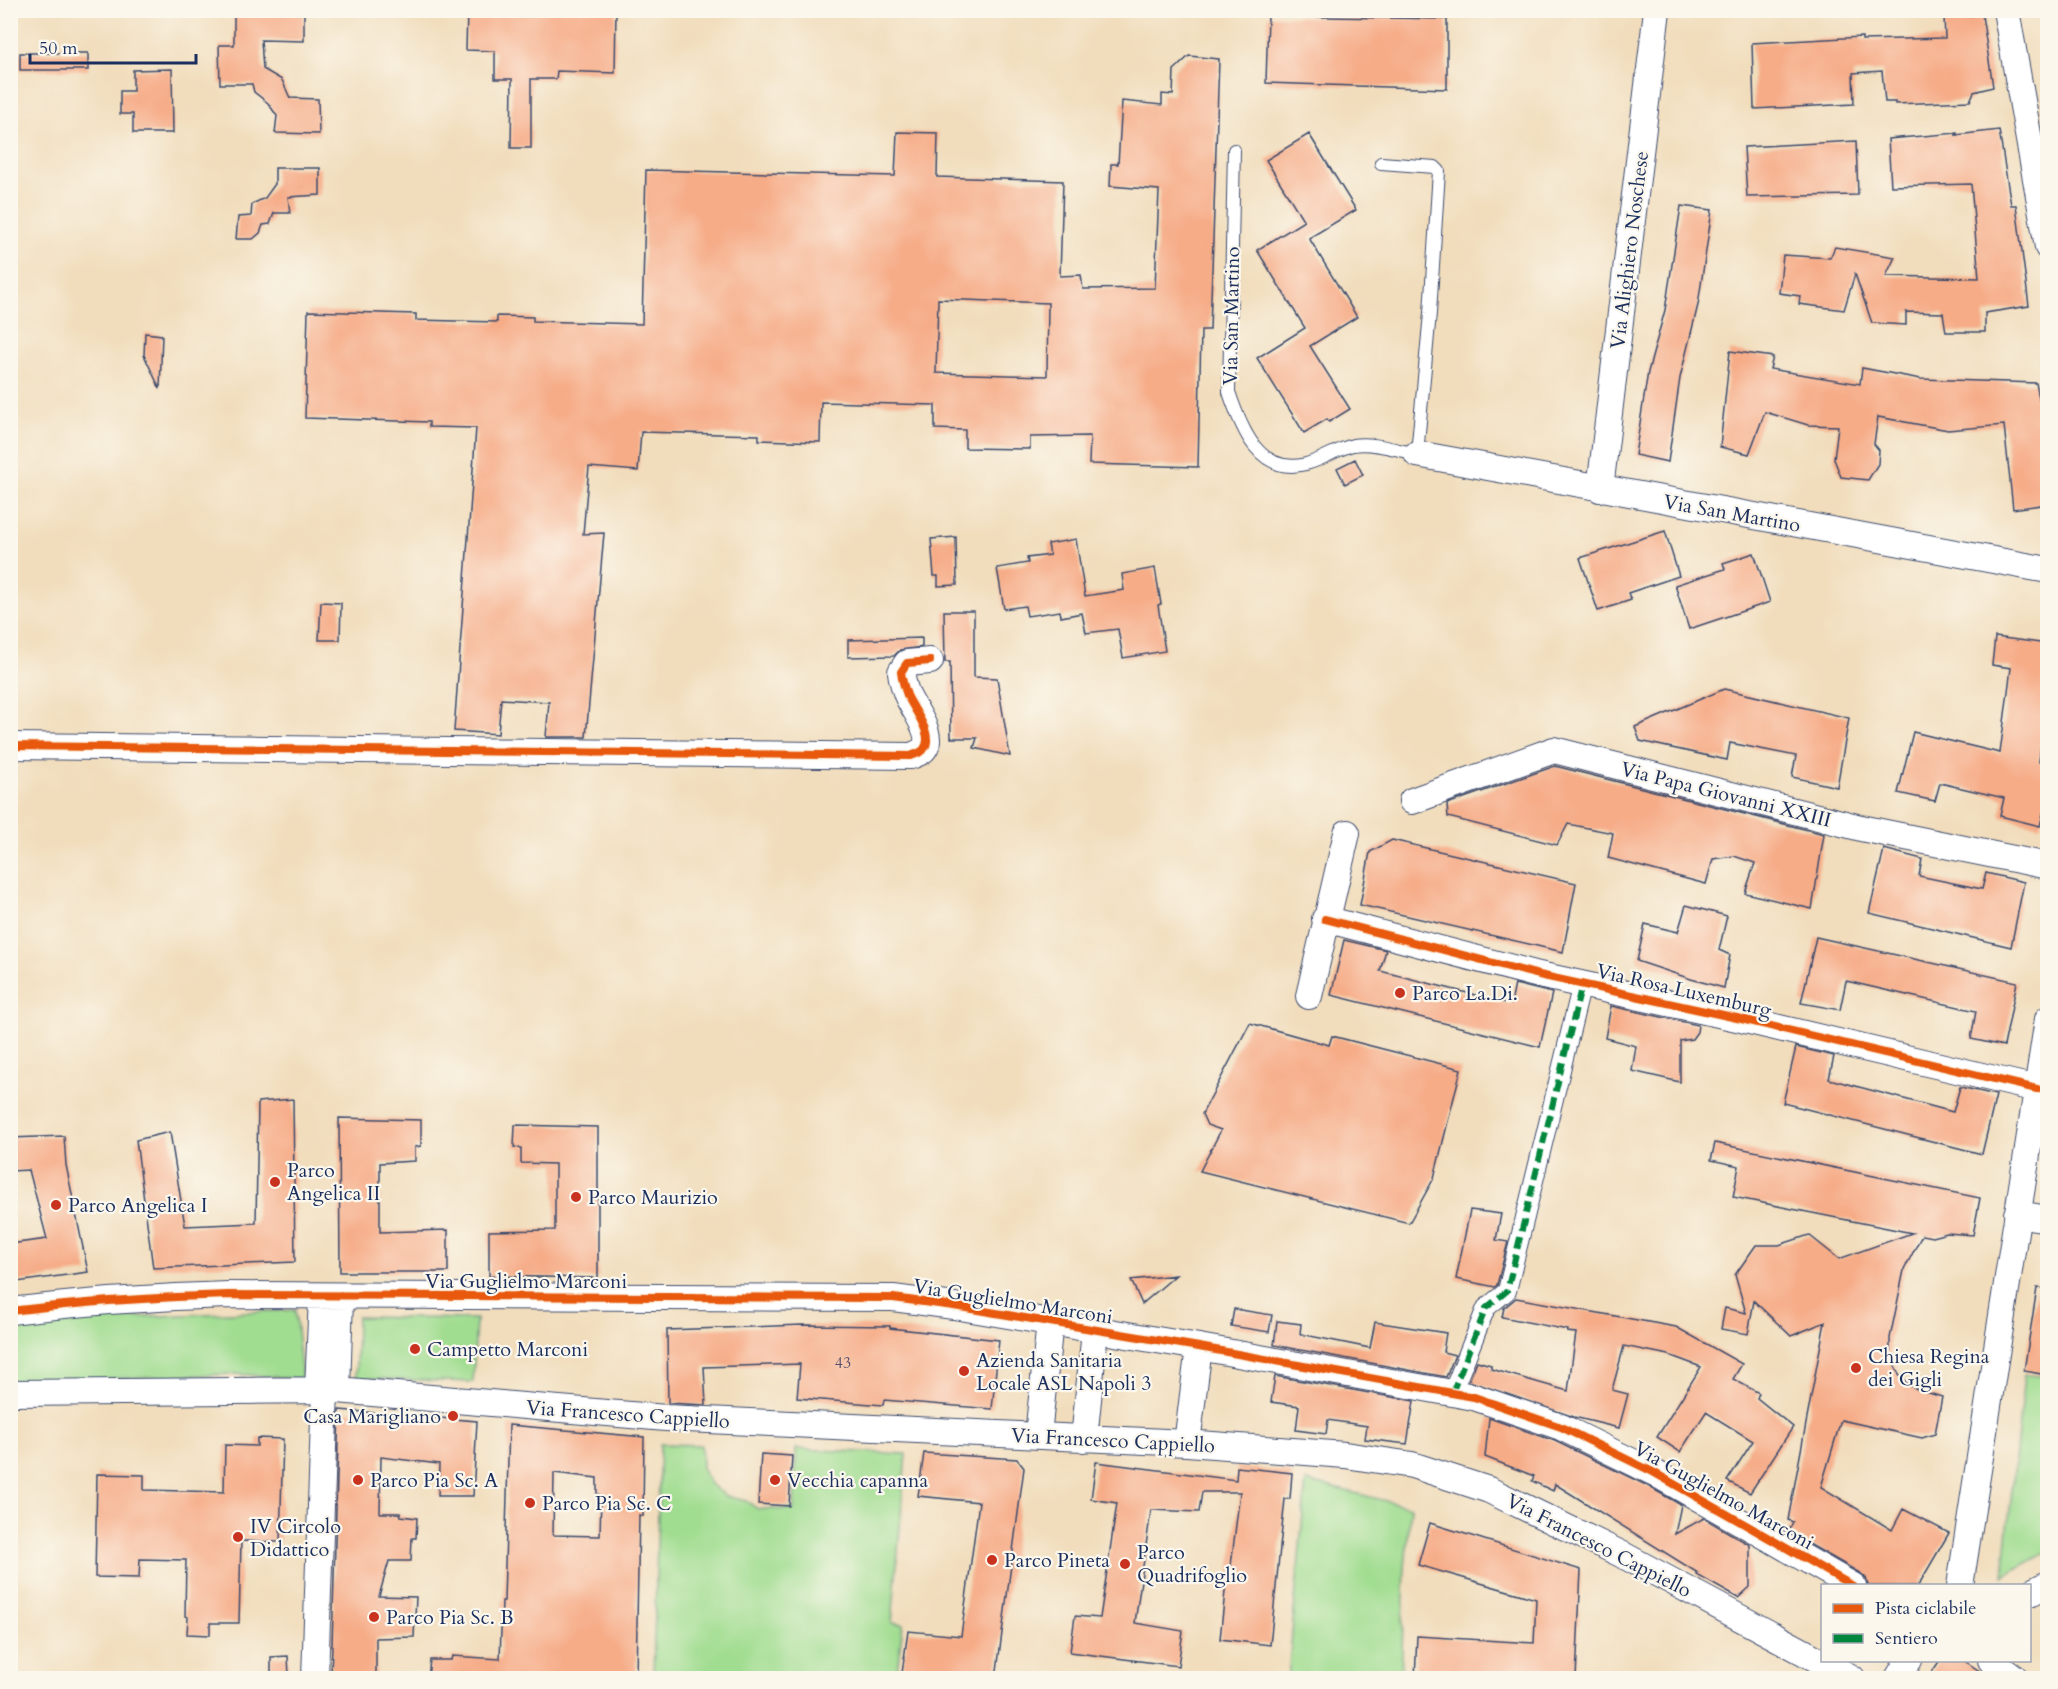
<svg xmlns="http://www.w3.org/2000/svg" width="2058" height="1689" viewBox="0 0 2058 1689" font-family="Cardo,serif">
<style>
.green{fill:#a1dd91;stroke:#5e8678;stroke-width:1.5}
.building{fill:#f6ac87;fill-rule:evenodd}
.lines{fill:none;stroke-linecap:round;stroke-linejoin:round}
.service-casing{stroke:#3b496c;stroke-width:14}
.pedestrian-casing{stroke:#3b496c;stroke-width:20}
.minor-casing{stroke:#3b496c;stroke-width:28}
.service{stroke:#fff;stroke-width:12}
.pedestrian{stroke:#fff;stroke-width:18}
.minor{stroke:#fff;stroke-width:26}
.quiet{stroke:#00873e;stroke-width:6;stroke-dasharray:12 6;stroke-linecap:butt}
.cycleway-casing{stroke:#fbf7ec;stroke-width:11}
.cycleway{stroke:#e8590c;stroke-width:8}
.poi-dot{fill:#c8321e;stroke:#fbf7ec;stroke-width:2}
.labels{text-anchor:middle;stroke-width:4.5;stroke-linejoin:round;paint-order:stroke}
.number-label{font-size:16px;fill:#524e68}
.street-label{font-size:20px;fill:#1b2f5e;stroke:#fbf7ec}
.poi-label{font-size:20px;fill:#1b2f5e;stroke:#fbf7ec;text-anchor:start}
</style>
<rect width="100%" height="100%" fill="#fbf7ec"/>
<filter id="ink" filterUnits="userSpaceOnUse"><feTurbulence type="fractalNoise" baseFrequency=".0167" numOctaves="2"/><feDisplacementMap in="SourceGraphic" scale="12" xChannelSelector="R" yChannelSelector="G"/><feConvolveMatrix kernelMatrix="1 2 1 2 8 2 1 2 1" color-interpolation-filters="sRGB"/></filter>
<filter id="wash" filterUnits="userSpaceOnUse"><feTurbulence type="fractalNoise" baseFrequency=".008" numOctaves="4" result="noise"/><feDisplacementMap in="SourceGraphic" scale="24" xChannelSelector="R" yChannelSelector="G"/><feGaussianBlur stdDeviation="1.35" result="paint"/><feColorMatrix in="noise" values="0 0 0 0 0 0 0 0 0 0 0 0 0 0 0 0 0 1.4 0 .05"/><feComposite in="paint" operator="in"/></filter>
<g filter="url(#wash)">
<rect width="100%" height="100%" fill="#f1ddbc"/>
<!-- green -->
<path class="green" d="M295,1310L302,1379L235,1374L11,1382L10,1325L47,1321Z
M357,1317L476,1319L473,1382L356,1378Z
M2024,1375L2047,1376V1552L2003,1576Z
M660,1444L701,1445L702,1468L710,1484L726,1496L746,1501L758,1509H794L796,1449L906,1454L892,1623L903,1624L896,1678H653Z
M1306,1481L1411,1507L1405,1567L1401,1678H1288Z"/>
<g id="blocks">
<!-- building -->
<path class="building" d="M234,10H304V41L261,40L263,69L282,80L290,98L318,99L319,134L275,133L277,116L268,103L254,92L252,84H220L219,45H234Z
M467,10H616L615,73L557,71L556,79H531V148H511L512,79H495V51L466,50Z
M1982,15L1993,87L1974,92L1970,101L1895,104V102H1885L1882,71L1853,73L1854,104L1754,109L1752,43L1862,37V40L1945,38L1944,17Z
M1268,16L1447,19V89L1266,83Z
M20,53H88V70H20Z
M1189,56L1219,59L1210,330H1201L1198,467L1089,464L1090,436L1030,437V449L965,448V430L935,429V405L821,402L820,442L759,440V435L641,432L638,471L589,467L583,534L604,533L586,737H546L549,702L501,699L498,734L454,731L476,428L429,427V422L305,418L308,311L416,314V320L497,322V316L533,317V321L642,324L646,170L895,176L897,132L938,133L937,177L1063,181L1060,276L1081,275L1083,289L1155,288L1159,190L1110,186L1111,164H1118L1122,101L1162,105V94L1173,95L1174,70ZM938,299L1048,303L1047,376L936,373Z
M172,69L173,133H133V114H120V91H133V70Z
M1999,130L2011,205H2016L2029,306L1985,313V332H1946L1943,313L1906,312V325L1872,323L1855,274L1844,310L1799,304L1800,296L1779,293L1783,255L1830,258L1835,247L1895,257L1886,276L1979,278L1971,184L1891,186L1888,139L1957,133L1956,135Z
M1309,134L1356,210L1309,238L1357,317L1310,346L1350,409L1329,422L1327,419L1304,433L1257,358L1305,328L1257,250L1304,221L1266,160Z
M1856,141L1858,195L1747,197L1744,147Z
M275,168H320V195L288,197L290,213H274L270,224L263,225L260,233L253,239H236L238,217L251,216L252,204L265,198L275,184Z
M1681,206L1712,210L1698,305L1680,378L1668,462L1635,455L1648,372L1665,310Z
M145,333L162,335L160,389L144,355Z
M1730,351L1773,357L1770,369L1860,384L1862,368L1921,379L2036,383L2048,442V504L2013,509L2004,425L1948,430L1878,417L1874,444L1879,450L1878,464L1868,480L1841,477L1834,459L1838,426L1808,425L1765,412L1749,454L1720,447Z
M1355,459L1363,475L1345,484L1337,468Z
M1665,531L1679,576L1628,593L1631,600L1598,611L1580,558Z
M956,537L957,585L938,586V576H934L931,539Z
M1076,539L1085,596L1124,590L1122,574L1155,568L1161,604L1158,605L1165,651L1123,658L1118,629L1086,633L1082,613L1061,617L1060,611L1027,616L1025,606L1004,609L997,568L1028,563L1027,558L1050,555L1048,544Z
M1754,553L1770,602L1689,629L1675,585L1725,569L1723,563Z
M321,602L341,603L340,640H319Z
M944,611H974V677L997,678L1010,756L974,748L977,738H951L950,662H945Z
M1995,637L2048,644V727L2043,726L2039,762L2048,764V794L2040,826L2000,816L2004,798L1940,783L1935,801L1898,793L1913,732L2000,753L2011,668L1992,665Z
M922,638V647L900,650L894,656L848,657V640Z
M1724,689L1849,718L1837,787L1792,777L1796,756L1730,743L1727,760L1640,741L1635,727Z
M1555,766L1824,834L1812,909L1745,893L1755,863L1734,856L1713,859L1706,884L1608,858L1613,833L1568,824L1557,845L1448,817L1447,804Z
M1392,840L1576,883L1563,952L1360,905L1370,852Z
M1884,849L1922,859L1919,876L1982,889L1986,873L2024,882L2011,947L1869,913Z
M1686,905L1727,916L1719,950L1730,955L1724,988L1691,979L1637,961L1645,924L1678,932Z
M1816,937L2017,982L2004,1046L1971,1039L1976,1011L1846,981L1840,1010L1801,1003Z
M1344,940L1386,950L1380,971L1511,1004L1515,984L1552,993L1540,1047L1331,995Z
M1611,1006L1698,1025L1697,1032L1692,1039L1680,1041V1082L1632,1071L1636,1046L1605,1038Z
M1250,1023L1329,1045L1332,1036L1461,1069L1434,1178L1409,1223L1200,1171L1221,1130L1207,1125L1202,1114Z
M1796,1047L1834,1056L1829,1079L1953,1112L1960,1087L1996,1095L1982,1154L1783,1103Z
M293,1099L295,1262L153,1268L136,1140L170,1132L185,1226L256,1223L258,1102Z
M339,1118L421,1120V1146L415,1147V1161L380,1163V1232L448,1230V1272H340Z
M515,1125L598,1127V1278L489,1276V1231L555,1230V1164L521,1163V1148L514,1147Z
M64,1136L66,1165L88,1272L10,1283V1244L47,1239L29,1170L10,1171V1138Z
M1715,1143L1980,1198L1973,1235L1947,1233L1932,1237L1922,1235L1904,1270L1890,1338V1356L1899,1374L1909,1385L1919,1390L1942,1397L1935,1434L1922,1438L1841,1420L1821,1487L1892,1530L1903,1509L1949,1533L1918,1586H1868L1866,1578L1860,1573L1788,1532L1793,1522L1788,1520L1825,1322L1791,1336L1754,1301L1748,1334L1721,1329L1725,1308L1746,1313L1735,1275L1756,1245H1779L1809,1235L1839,1259L1912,1233L1733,1197L1739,1166L1711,1160Z
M1470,1210L1501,1214L1496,1240L1508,1242L1497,1285L1495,1287L1456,1279Z
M1176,1275L1142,1304L1131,1280Z
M2037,1288L2048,1289V1375L2024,1371Z
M1516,1298L1676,1327L1742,1364L1733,1379L1759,1393L1757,1398L1793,1427L1750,1493L1727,1481L1753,1441L1706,1412L1680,1452L1657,1437L1701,1367L1669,1355L1624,1346L1612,1390L1628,1394L1619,1428L1574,1417L1469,1381L1477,1361L1491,1365V1369L1568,1391L1576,1333L1567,1332L1568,1330L1502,1317L1504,1308Z
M1234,1309L1272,1315L1269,1332L1231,1326Z
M1277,1321L1301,1324L1300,1334L1370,1348L1375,1322L1446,1333L1443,1352L1455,1355L1446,1377L1274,1345Z
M803,1325L890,1326V1328L999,1340L992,1409L884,1400L883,1405L797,1398L800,1364L704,1367L706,1405L668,1403L667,1330Z
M1275,1376L1414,1401L1407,1444L1365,1439L1367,1426L1328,1420L1326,1434L1296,1430L1299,1406L1271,1402Z
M339,1410L477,1421L473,1496H438L439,1464L381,1457L380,1513H400L401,1516L417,1518L416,1538H412L411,1561H389L379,1596L416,1597L414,1637L376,1638V1678H331Z
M1489,1418L1555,1441L1646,1485L1681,1505L1675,1534L1704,1518L1750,1545V1587L1738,1598L1697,1575L1698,1573L1555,1484L1553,1491L1532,1481L1534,1476L1485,1457Z
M509,1425L644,1437L643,1516L639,1515L636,1678H428L430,1660H451L452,1656L500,1659L502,1601H504ZM554,1473L597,1478V1494L601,1495L600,1536L553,1535Z
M257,1438L283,1439L280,1542L241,1541L239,1623H210V1635L187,1634L188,1617L185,1616L186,1560L140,1559L139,1578L95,1577L97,1474L144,1475V1490L224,1492L225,1445L257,1446Z
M924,1453L1017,1459L1024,1468L996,1678H951L902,1673L908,1631L961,1636L979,1502L918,1496Z
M761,1454L792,1456L789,1506L758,1504Z
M1096,1462L1236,1480L1237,1467L1292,1473L1290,1499H1285L1270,1645L1220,1639L1226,1582H1229L1240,1492H1202L1199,1512L1151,1510L1135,1623L1183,1631L1178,1666L1070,1652L1075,1616L1100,1618L1117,1503L1091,1499Z
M1430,1523L1581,1570L1576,1678H1415L1417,1636L1534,1643L1536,1599L1418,1565Z
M288,1656L289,1676L271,1677V1657Z
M1940,1660H1963L1990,1678H1928Z"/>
</g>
</g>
<g filter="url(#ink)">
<use href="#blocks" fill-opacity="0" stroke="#3b496c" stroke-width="1.5"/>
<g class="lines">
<defs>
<path id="service" d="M1234,150L1229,392C1241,428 1259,476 1306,464C1322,460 1337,449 1353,445C1373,442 1397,450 1417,454L1430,313L1439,171L1435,167L1381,163"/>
<path id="pedestrian" d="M1452,1393L1486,1308L1507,1291L1582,984"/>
<path id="minor" d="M2006,10L2048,247
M1417,454L2048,570
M1600,489L1657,10
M10,746L911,756C915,754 921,753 924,749C935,735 913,709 907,695C904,687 902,680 901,672L907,663L930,661
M1412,801L1554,750L1861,828L2048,866
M1325,919L1539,975L1737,1018L2037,1089
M1309,996L1347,833
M2017,1214L2048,1219
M10,1311C83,1302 155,1297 228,1295L893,1298L954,1306L1199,1347L1474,1397L1561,1427L1653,1472L1853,1586
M318,1390L322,1296
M337,1390L340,1297
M10,1393L337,1390L666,1418L1187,1443L1345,1455L1412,1465L1489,1490L1623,1555L1852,1678
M1038,1435L1050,1322
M1084,1439L1095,1331
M1187,1443L1199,1347
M1960,1586L2048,1019
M2030,1593L2048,1584
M1991,1660L2015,1678
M315,1678L325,1390
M1898,1678L1909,1660"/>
</defs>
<!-- service casing -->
<use href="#service" class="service-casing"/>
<!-- pedestrian casing -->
<use href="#pedestrian" class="pedestrian-casing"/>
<!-- minor casing -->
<use href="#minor" class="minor-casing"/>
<!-- service -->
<use href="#service" class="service"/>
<!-- pedestrian -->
<use href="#pedestrian" class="pedestrian"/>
<!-- minor -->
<use href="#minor" class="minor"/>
<!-- quiet -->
<path class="quiet" d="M1452,1393L1486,1308L1507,1291L1582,984"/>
<defs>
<path id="cycleway" d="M10,746L911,756C915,754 921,753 924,749C935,735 913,709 907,695C904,687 902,680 901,672L907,663L930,661
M1325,919L1539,975L1737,1018L2037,1089
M10,1311C83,1302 155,1297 228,1295L893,1298L954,1306L1199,1347L1474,1397L1561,1427L1653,1472L1853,1586"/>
</defs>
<!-- cycleway casing -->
<use href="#cycleway" class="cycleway-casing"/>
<!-- cycleway -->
<use href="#cycleway" class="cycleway"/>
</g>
</g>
<!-- markers -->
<g class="poi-dot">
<circle cx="1400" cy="993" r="6"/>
<circle cx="275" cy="1182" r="6"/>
<circle cx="576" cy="1197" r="6"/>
<circle cx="56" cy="1205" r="6"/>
<circle cx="415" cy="1349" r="6"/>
<circle cx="1856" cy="1368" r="6"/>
<circle cx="964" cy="1371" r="6"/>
<circle cx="453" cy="1416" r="6"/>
<circle cx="358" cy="1480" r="6"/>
<circle cx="775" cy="1480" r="6"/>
<circle cx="530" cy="1503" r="6"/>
<circle cx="238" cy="1537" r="6"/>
<circle cx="992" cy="1560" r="6"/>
<circle cx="1125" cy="1564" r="6"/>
<circle cx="374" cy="1617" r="6"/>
</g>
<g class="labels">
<!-- number labels -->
<g class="number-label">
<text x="843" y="1368">43</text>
</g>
<!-- street labels -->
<g class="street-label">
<text transform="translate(1629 250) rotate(-83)" y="7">Via Alighiero Noschese</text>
<text transform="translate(1231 316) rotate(-89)" y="7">Via San Martino</text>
<text transform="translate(1732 513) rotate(10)" y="7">Via San Martino</text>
<text transform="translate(1726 794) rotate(14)" y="7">Via Papa Giovanni XXIII</text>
<text transform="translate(1684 990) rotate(13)" y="7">Via Rosa Luxemburg</text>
<text x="526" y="1288">Via Guglielmo Marconi</text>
<text transform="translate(1013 1301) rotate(9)" y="7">Via Guglielmo Marconi</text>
<text transform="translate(628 1414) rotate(4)" y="7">Via Francesco Cappiello</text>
<text transform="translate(1113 1440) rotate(3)" y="7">Via Francesco Cappiello</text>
<text transform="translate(1724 1495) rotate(29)" y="7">Via Guglielmo Marconi</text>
<text transform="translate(1599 1545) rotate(27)" y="7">Via Francesco Cappiello</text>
</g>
<!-- poi labels -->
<g class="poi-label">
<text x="1412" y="1000">Parco La.Di.</text>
<text x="287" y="1177">Parco<tspan x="287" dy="23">Angelica II</tspan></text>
<text x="588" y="1204">Parco Maurizio</text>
<text x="68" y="1212">Parco Angelica I</text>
<text x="427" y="1356">Campetto Marconi</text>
<text x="1868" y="1363">Chiesa Regina<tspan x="1868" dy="23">dei Gigli</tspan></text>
<text x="976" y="1367">Azienda Sanitaria<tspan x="976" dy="23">Locale ASL Napoli 3</tspan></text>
<text x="441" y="1423" text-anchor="end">Casa Marigliano</text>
<text x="370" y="1487">Parco Pia Sc. A</text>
<text x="787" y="1487">Vecchia capanna</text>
<text x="542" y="1510">Parco Pia Sc. C</text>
<text x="250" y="1533">IV Circolo<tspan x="250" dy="23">Didattico</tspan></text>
<text x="1137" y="1559">Parco<tspan x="1137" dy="23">Quadrifoglio</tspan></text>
<text x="1004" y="1567">Parco Pineta</text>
<text x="386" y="1624">Parco Pia Sc. B</text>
</g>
</g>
<!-- margin -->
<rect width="2058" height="1689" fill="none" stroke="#fbf7ec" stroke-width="36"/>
<!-- legend -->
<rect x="1821" y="1584" width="210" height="78" fill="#fbf7ec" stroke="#a1a7b3" stroke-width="1.5"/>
<rect x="1833" y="1604" width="30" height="9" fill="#e8590c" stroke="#a1a7b3" stroke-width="1.5"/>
<text x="1875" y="1614" font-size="18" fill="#1b2f5e">Pista ciclabile</text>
<rect x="1833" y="1634" width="30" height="9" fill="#00873e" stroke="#a1a7b3" stroke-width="1.5"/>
<text x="1875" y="1644" font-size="18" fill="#1b2f5e">Sentiero</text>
<!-- scale -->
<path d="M30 54v9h166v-9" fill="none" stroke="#1b2f5e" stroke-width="3"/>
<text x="39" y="54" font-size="18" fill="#1b2f5e" stroke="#fbf7ec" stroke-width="4.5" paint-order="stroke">50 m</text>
</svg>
